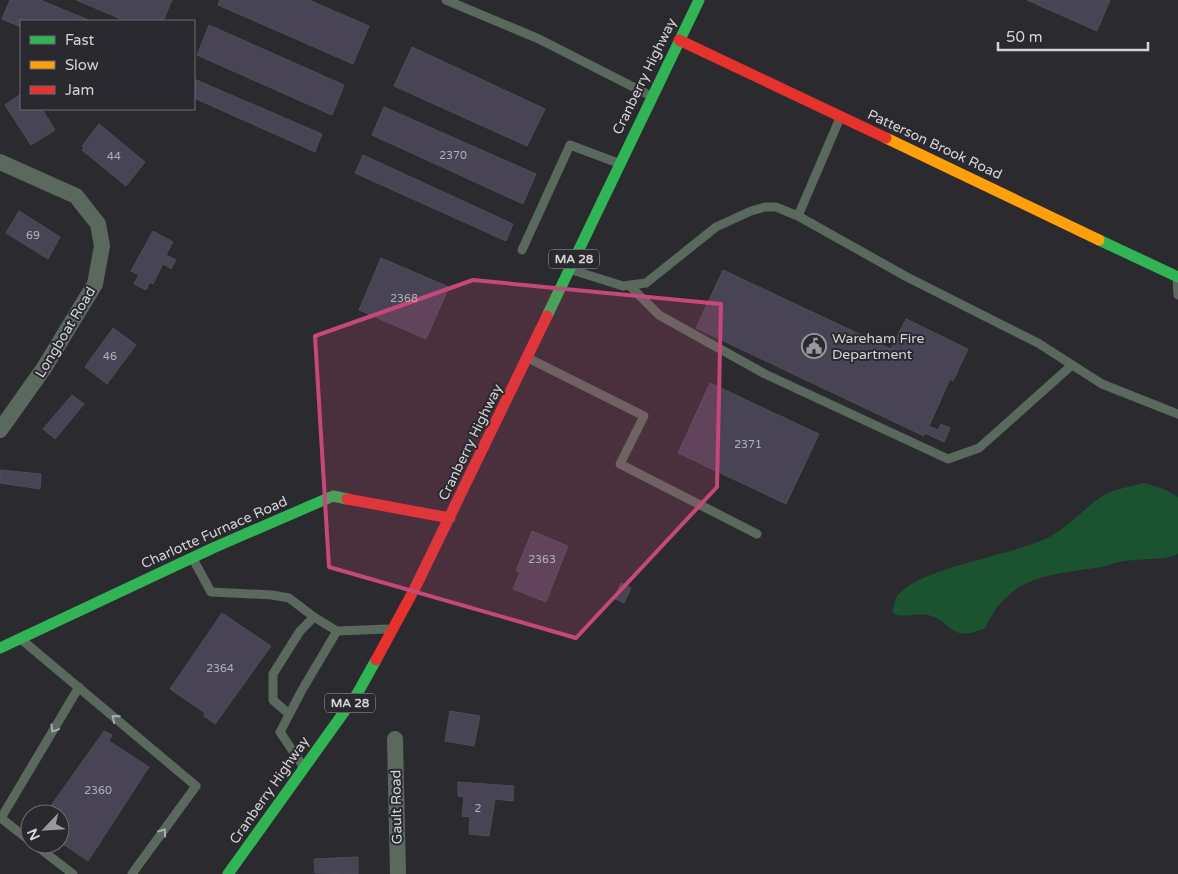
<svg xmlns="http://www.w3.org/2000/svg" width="1178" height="874" viewBox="0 0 1178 874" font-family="'Varela Round',sans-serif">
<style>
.green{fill:#1b5331}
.building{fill:#484455;stroke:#4e4e51}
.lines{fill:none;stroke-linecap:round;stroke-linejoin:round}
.lane{stroke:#5a685d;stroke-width:9}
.street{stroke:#5a685d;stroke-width:16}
.fast{stroke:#30b455;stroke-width:11}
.slow{stroke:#ff9f0a;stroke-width:11}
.jam{stroke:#e5322d;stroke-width:11}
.oneway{stroke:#a9aead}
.marked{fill:#c6477a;fill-opacity:0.2;stroke:#c6477a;stroke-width:4;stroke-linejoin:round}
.labels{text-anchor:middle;stroke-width:4;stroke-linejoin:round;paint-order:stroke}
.number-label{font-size:11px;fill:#b1b0b7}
.shield{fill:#2a292f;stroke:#a1a1a5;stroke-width:1}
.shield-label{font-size:12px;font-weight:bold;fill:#d4d4d8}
.street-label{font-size:14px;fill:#d4d4d8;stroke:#2a292f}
.poi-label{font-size:14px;fill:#d4d4d8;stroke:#2a292f;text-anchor:start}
</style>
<rect width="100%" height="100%" fill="#2b2a2e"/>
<!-- green -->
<path class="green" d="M1144,483L1164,489L1178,497V554C1161,561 1143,558 1125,561C1115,562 1106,567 1095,568C1045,575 1008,578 985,628C950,644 953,621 928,615C916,613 906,618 894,614L892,611C894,607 895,600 897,596C919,567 1013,556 1049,537C1070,526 1085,507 1104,495C1117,488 1130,487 1144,483Z"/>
<!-- building -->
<path class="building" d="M10,0H40L91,21H21V27L2,19Z
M76,0H172L163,21H126Z
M220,0H309L369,26L353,64L218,5Z
M1027,0H1110L1097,31Z
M209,25L344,85L332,115L197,55Z
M412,47L545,109L527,146L394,86Z
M194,79L322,134L315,152L194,98Z
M21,94V109H42L55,130L31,145L5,105Z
M384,107L536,174L523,204L372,135Z
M99,124L145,162L126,186L82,150L84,148L82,146Z
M363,155L513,224L506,241L355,173Z
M19,211L60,237L48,259L6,233Z
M153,231L173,242L166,255L176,260L171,269L163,264L153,284L150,282L146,290L134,284L139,275L131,271Z
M381,258L449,287L426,339L359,310Z
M723,270L891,349L906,319L968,349L953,381L950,379L929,426L938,430L941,424L950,428L944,442L925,433L924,436L696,328Z
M113,328L136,345L107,384L85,367Z
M710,383L819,434L786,504L678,453Z
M72,395L84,404L55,439L43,429Z
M0,470L41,474L40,489L0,483Z
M532,531L568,546L546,602L513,589L520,572L516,571Z
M621,583L631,588L624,603L614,598Z
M222,613L271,646L215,724L204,716L205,713L170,689Z
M450,711L480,716L474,746L445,741Z
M104,731L112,735L109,741L149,767L88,861L60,842V814H45Z
M458,782L514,786L513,801L495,799L489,836L469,834L470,817L462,816L464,797L458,796Z
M358,857V874L315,873L314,859Z"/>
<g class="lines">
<!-- lane -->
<path class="lane" d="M446,0L539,39L651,96
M798,216L840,118
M522,250L570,145L618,163
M572,270L623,286L646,283L716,227L751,211L765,207H776L798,216L907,277L1038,343L1102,384L1178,414
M1177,277L1178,295
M629,285L659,315L765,374L948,459L979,448L1072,365
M528,358L644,416L620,464L757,534
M193,559L211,592L272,595L289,598L314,617
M22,640L196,786L132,874
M289,714L273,700V674L300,631L314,617L337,631
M303,766L280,732L302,690L337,631L387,629
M30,841L1,818L79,687
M34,844L73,874"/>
<!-- street -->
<path class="street" d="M0,162L76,196L98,224L102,246L95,284L44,368L0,430
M395,739L398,874"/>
<!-- fast -->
<path class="fast" d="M1099,240L1178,277
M547,316L699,0
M0,648L213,548L333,496L347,499
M228,874L357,694L376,660"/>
<!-- slow -->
<path class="slow" d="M886,138L1099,240"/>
<!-- jam -->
<path class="jam" d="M679,40L886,138
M347,499L450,518
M376,660L415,588L547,316"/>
</g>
<!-- one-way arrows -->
<defs><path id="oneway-chevron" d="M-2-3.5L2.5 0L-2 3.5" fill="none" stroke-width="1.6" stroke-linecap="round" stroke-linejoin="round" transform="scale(1.25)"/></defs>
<g class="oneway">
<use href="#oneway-chevron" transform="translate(115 718) rotate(-140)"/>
<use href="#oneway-chevron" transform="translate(54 729) rotate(121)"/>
<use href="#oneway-chevron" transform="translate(163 832) rotate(-54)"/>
</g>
<!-- marked area -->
<path class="marked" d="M473,280L721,304L717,487L576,638L329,567L315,336Z"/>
<!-- icons -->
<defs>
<symbol id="civic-ring" viewBox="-11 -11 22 22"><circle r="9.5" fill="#2a292f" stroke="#99989c" stroke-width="1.5"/><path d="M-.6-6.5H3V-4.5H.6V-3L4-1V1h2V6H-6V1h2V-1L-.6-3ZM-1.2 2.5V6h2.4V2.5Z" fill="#99989c"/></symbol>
</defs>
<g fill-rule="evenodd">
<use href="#civic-ring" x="800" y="332" width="28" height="28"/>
</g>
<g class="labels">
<!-- number labels -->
<g class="number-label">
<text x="453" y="159">2370</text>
<text x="114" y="160">44</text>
<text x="33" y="239">69</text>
<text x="404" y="302">2368</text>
<text x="110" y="360">46</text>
<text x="748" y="448">2371</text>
<text x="542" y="563">2363</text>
<text x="220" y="672">2364</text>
<text x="98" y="794">2360</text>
<text x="478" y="812">2</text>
</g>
<!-- shield labels -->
<g class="shield">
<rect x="549" y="249.5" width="50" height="19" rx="4"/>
<rect x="325" y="693.5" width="50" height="19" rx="4"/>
</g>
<g class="shield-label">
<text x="574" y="263">MA 28</text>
<text x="350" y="707">MA 28</text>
</g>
<!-- street labels -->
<g class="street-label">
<text transform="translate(644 76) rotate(-64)" y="5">Cranberry Highway</text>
<text transform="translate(935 144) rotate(25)" y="5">Patterson Brook Road</text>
<text transform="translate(65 332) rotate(-59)" y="5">Longboat Road</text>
<text transform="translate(470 442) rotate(-64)" y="5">Cranberry Highway</text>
<text transform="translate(214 532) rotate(-24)" y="5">Charlotte Furnace Road</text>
<text transform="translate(269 790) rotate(-55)" y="5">Cranberry Highway</text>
<text transform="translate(396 807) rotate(-91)" y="5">Gault Road</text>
</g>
<!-- poi labels -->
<g class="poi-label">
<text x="832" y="343">Wareham Fire<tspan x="832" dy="16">Department</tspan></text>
</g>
</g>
<!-- legend -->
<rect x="20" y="20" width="175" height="90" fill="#2a292f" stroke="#6e6d73"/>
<rect x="30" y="36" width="25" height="8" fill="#30b455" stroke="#6e6d73"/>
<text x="65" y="45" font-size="15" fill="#d4d4d8">Fast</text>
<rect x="30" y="61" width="25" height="8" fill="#ff9f0a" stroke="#6e6d73"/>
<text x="65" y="70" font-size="15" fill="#d4d4d8">Slow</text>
<rect x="30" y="86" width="25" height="8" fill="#e5322d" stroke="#6e6d73"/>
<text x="65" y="95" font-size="15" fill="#d4d4d8">Jam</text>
<!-- north arrow -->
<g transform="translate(45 829) rotate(245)"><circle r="24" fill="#2a292f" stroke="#6e6d73"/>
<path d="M0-4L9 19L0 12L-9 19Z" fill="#99989c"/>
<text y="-8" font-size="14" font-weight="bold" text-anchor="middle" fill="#d4d4d8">N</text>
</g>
<!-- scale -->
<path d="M998 42v8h150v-8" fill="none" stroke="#d4d4d8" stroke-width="2.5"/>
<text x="1006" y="42" font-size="15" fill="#d4d4d8" stroke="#2a292f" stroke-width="4" paint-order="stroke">50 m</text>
</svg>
